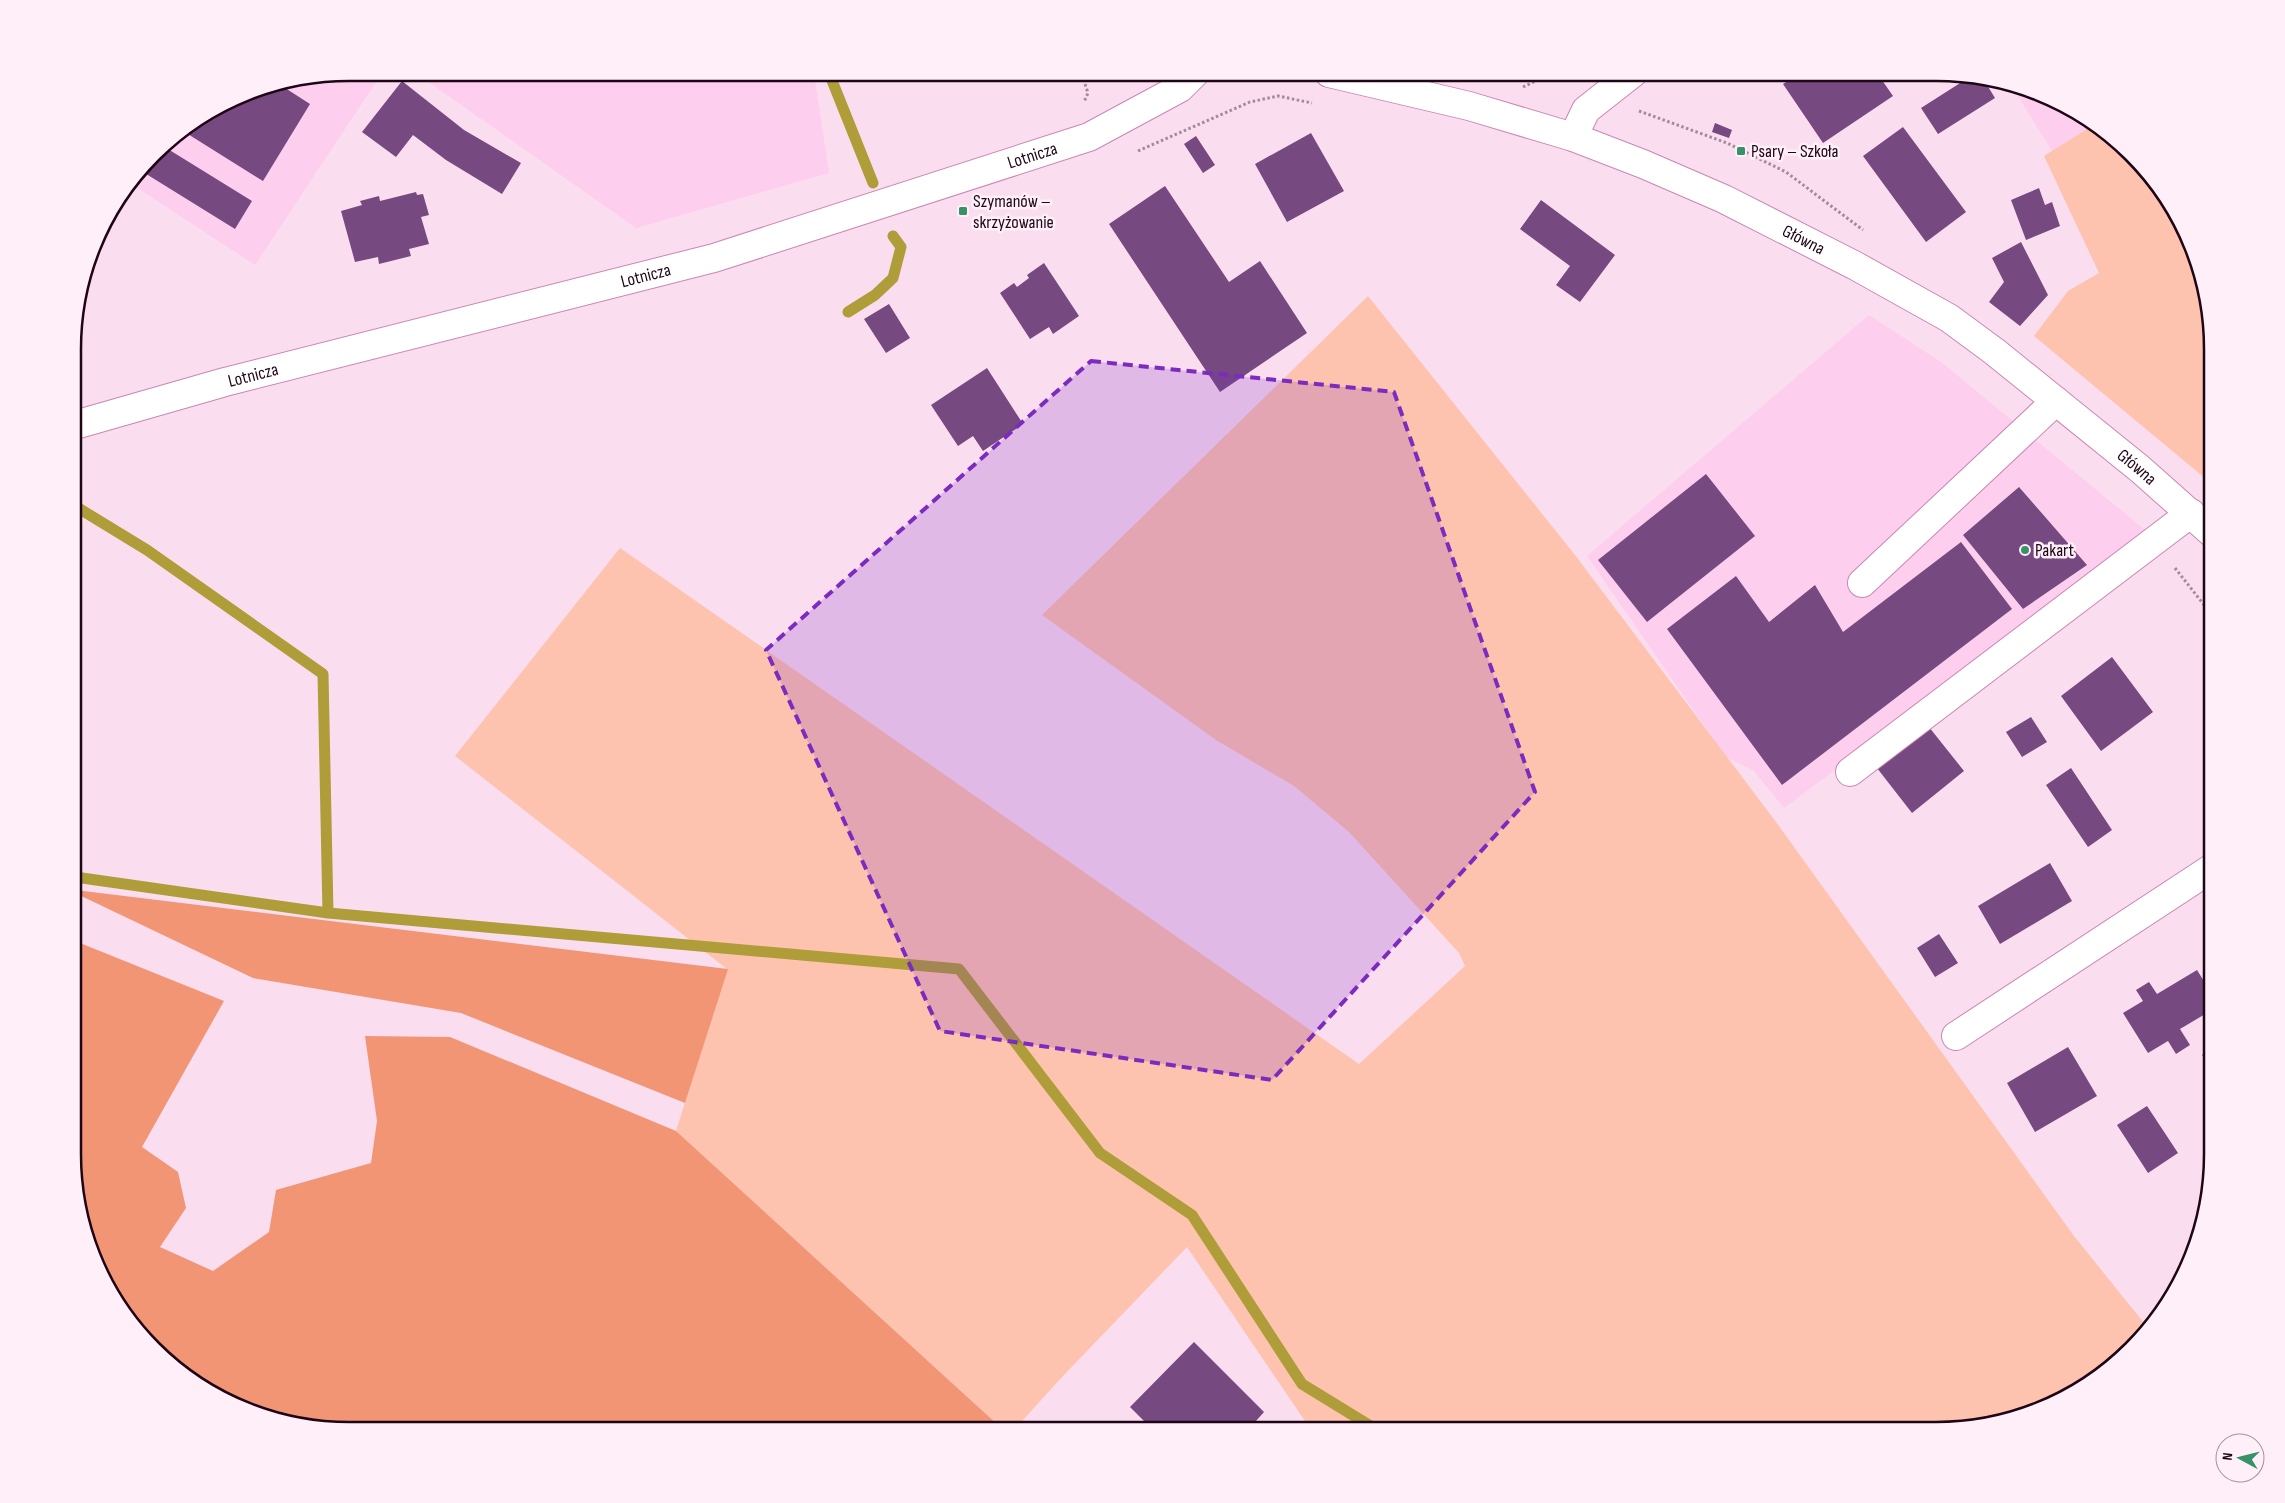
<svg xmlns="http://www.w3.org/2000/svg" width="2285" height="1503" viewBox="0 0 2285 1503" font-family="'Sofia Sans Condensed',sans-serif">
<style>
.built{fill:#fdceed}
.green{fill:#fec3af}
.forest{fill:#f19575}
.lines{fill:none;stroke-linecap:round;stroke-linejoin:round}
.stream{stroke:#ae9d38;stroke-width:11}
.building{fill:#764980}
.minor-casing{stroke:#ca87b4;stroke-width:30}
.major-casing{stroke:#ca87b4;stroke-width:30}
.path{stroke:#a4899b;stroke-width:3;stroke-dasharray:2.5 2.5;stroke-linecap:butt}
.minor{stroke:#fff;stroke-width:28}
.major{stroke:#fff;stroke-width:28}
.marked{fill:#7b2cbf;fill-opacity:0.2;stroke:#7b2cbf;stroke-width:4;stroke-dasharray:10 6;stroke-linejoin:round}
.poi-dot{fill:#389267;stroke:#feeff9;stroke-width:2}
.labels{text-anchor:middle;stroke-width:5;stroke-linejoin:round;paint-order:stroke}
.poi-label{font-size:18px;fill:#1e0617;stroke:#feeff9;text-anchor:start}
.street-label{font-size:18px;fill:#1e0617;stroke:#feeff9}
.rim{fill:none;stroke:#1e0617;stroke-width:2.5}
</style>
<rect width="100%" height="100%" fill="#fbddf0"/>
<!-- built -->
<path class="built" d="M349,73H382L255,265L133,185L167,141L244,93Z
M416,73H814L829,173L636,228Z
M2011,85L2024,87L2090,119L2095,124L2052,151Z
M1869,315L1941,362L2150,534L1784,808L1753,770L1726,757L1587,556Z"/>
<!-- green -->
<path class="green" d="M2095,124L2144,167L2176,211L2203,277L2212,332V484L2034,336L2068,291L2099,273L2044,156Z
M1368,296L1575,555L1776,822L2074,1236L2148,1328L2118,1362L2074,1394L2008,1421L1953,1430H1311L1187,1247L1062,1377L1014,1430L998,1425L676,1131L727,969L455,756L620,548L1359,1064L1465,966L1459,953L1349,832L1294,786L1216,740L1042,615Z"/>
<!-- forest -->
<path class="forest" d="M75,890L728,969L685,1103L461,1013L253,978L75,893Z
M75,941L224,1001L142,1147L178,1172L186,1208L160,1247L213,1271L269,1232L276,1190L371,1163L377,1121L365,1036L450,1037L676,1131L998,1425L994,1430H349L261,1416L195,1384L153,1349L110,1292L75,1190Z"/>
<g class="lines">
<!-- stream -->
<path class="stream" d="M829,73L873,183
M848,312L875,295L893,278L901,247L893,236
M75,506L147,550L323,674L328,913
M75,877L328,913L959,969L1100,1153L1192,1215L1302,1384L1377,1430"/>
</g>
<!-- building -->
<path class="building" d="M1800,73H1824L1829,80L1840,73H1877L1893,96L1823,143L1783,84Z
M1968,78L1984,80L1995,98L1938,134L1921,108Z
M402,81L464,130L521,163L502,194L446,160L413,135L396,157L362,132Z
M282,86L310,104L263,181L183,131L244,93Z
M2044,97L2056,103L2050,107Z
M1715,123L1732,130L1729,138L1712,132Z
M1903,127L1966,212L1926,242L1863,156Z
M1311,133L1344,191L1287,222L1255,164Z
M1196,136L1215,165L1203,173L1184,144Z
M163,146L252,201L235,229L143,172Z
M1165,186L1229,282L1260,261L1307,333L1220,392L1109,224Z
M2039,188L2045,205L2052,202L2060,226L2026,240L2011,200Z
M416,192L417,195L423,194L429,215L421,217L429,244L409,249L411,256L379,264L378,257L355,262L341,211L362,205L360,201L379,196L380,201Z
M1541,200L1615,255L1580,302L1556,285L1570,266L1520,229Z
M2021,242L2048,295L2020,326L1989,302L2004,282L1992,258Z
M1044,263L1079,316L1053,334L1049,327L1030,339L1000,293L1014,283L1017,287L1029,278L1027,275Z
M889,304L910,338L886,353L864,319Z
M987,368L1023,424L983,451L973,436L958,446L931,405Z
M1706,474L1755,536L1647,622L1598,560Z
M2019,487L2087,565L2023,609L1963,535Z
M1961,542L2012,609L1782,785L1667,629L1736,576L1769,622L1815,585L1843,632Z
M2112,657L2153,712L2101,751L2061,696Z
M2031,717L2047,742L2022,757L2006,732Z
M1929,727L1964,771L1912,813L1877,768Z
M2071,768L2112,830L2088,847L2046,785Z
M2050,863L2072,901L2000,944L1978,906Z
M1939,934L1958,963L1935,977L1917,948Z
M2197,970L2212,994V1010L2180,1029L2190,1045L2176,1054L2168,1041L2148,1053L2123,1013L2143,1001L2136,990L2149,982L2157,994Z
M2068,1047L2097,1096L2035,1132L2007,1083Z
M2212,1048V1067L2202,1055Z
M2147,1106L2178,1153L2148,1173L2117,1125Z
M1194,1342L1264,1412L1248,1430H1153L1130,1407Z"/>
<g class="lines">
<defs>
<g id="minor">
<path d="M1573,137L1586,110L1633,73"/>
<path id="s1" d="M75,425L225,382L714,258L1089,137L1180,88L1195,73"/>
<path d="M1862,583L2056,401"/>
<path d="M1850,772L2191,513"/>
<path d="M1956,1036L2212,868"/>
</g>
<g id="major">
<path id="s2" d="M1329,73L1469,106L1573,137L1643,164L1724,199L1854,265L1949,318L1995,352L2140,469L2212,533"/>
</g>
</defs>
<!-- minor casing -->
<use href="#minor" class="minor-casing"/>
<!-- major casing -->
<use href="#major" class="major-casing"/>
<!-- path -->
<path class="path" d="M1076,73L1083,78L1088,93L1084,102
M1523,87L1552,73
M1639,111L1727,143L1786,172L1863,230
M1138,151L1250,102L1278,96L1312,103
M2175,568L2212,615"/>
<!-- minor -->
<use href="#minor" class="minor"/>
<!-- major -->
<use href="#major" class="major"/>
</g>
<!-- marked area -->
<path class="marked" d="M1091,361L1394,392L1535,792L1272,1080L940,1031L766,650Z"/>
<!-- markers -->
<g class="poi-dot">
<rect x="1736" y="146" width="10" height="10" rx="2.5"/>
<rect x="958" y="206" width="10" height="10" rx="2.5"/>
<circle cx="2025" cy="550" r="5"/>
</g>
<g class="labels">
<!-- poi labels -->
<g class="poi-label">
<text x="1751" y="157">Psary – Szkoła</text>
<text x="973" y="207">Szymanów –<tspan x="973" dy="21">skrzyżowanie</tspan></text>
<text x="2035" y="556">Pakart</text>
</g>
<!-- street labels -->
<g class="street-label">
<text dy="6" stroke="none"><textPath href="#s1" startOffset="995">Lotnicza</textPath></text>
<text dy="6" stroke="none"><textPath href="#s2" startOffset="505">Główna</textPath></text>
<text dy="6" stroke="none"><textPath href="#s1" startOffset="590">Lotnicza</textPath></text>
<text dy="6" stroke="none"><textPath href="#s1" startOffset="185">Lotnicza</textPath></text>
<text dy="6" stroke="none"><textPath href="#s2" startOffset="910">Główna</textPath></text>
</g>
</g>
<!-- crop -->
<path d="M0 0H2285V1503H0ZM349 81H1936A268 268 0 0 1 2204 349V1154A268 268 0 0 1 1936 1422H349A268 268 0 0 1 81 1154V349A268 268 0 0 1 349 81Z" fill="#feeff9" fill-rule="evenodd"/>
<path class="rim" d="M349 81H1936A268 268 0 0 1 2204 349V1154A268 268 0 0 1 1936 1422H349A268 268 0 0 1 81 1154V349A268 268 0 0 1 349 81Z"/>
<!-- north arrow -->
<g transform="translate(2240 1458) rotate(277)"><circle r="24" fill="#feeff9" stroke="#a4929f"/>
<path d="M0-4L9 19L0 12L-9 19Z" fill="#389267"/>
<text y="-8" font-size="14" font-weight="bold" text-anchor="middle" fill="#1e0617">N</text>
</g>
</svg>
